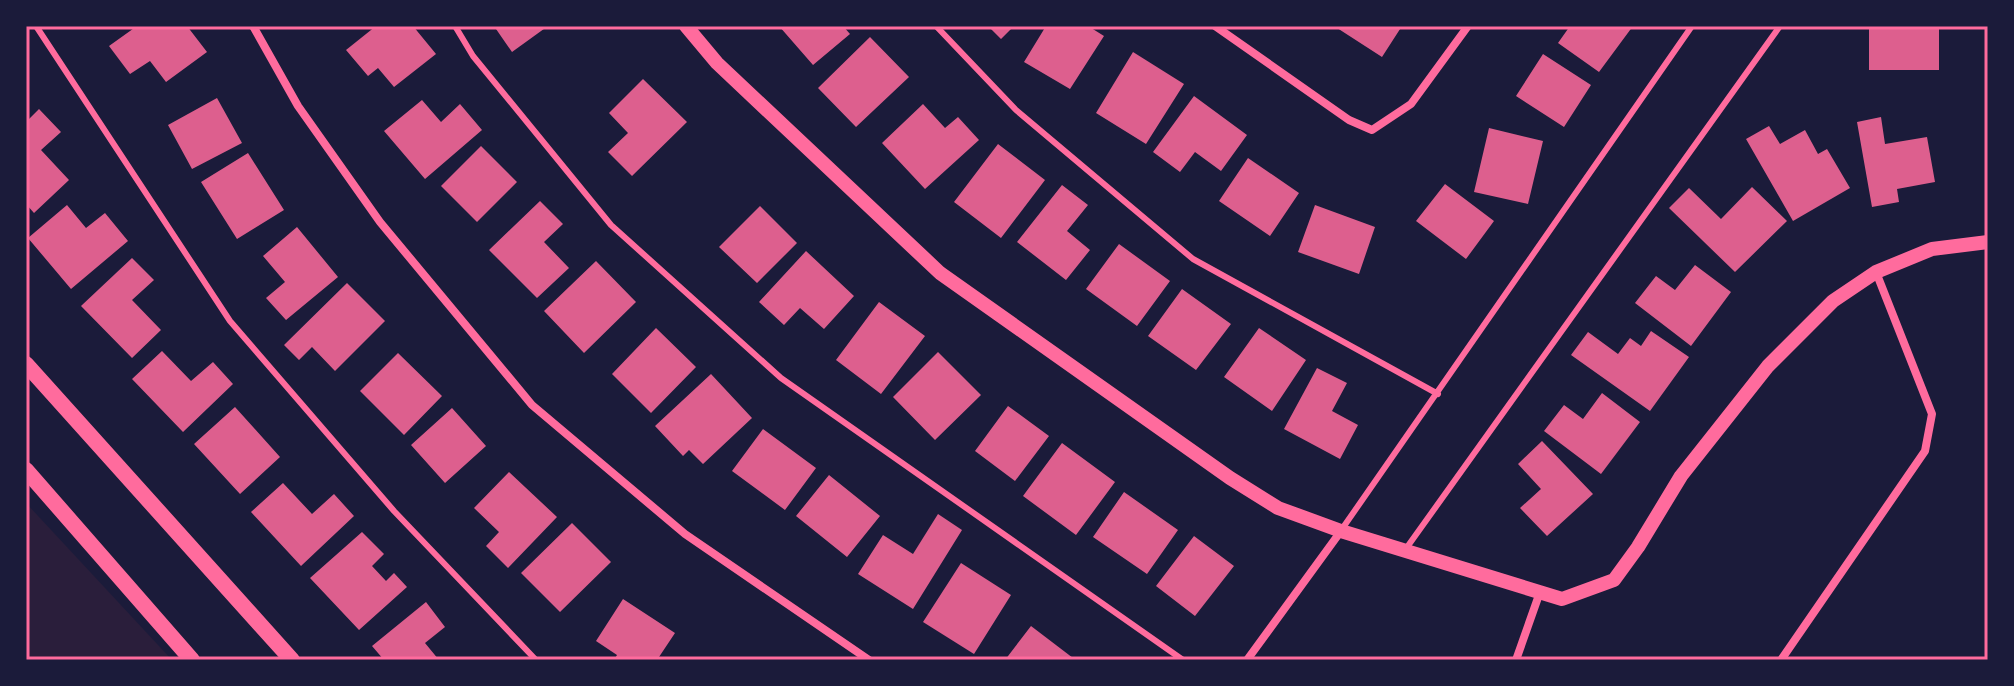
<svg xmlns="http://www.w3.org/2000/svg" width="2014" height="686" viewBox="0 0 2014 686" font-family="Overpass,sans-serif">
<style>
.green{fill:#2a1e3b}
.building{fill:#dd5f8e}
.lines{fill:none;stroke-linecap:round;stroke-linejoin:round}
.service{stroke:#ff6b9d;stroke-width:6}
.minor{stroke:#ff6b9d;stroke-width:8}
.tertiary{stroke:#ff6b9d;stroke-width:14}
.secondary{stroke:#ff6b9d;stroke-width:16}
.neatline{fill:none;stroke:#ff6b9d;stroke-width:3}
</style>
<rect width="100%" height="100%" fill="#1b1b3a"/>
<!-- green -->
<path class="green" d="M26,503L172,660H26Z"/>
<!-- building -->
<path class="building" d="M137,26H187L207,52L166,82L150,61L130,74L109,46Z
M376,26H413L436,54L394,87L378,68L368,76L346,50Z
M500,26H548L512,52L496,29Z
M779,26H843L850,34L813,65Z
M988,26H1014L1001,39Z
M1046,26H1088L1104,36L1070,89L1024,62Z
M1334,26H1402L1382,57Z
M1570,26H1633L1599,72L1558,43Z
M1869,28H1939V70H1869Z
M870,37L909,77L856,127L818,88Z
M1133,52L1184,84L1146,144L1096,113Z
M1543,54L1591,85L1564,127L1516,96Z
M643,79L687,122L632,176L608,152L628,133L609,113Z
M1194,96L1247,135L1221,171L1195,152L1180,172L1153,152Z
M217,98L242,143L192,169L168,125Z
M422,100L441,122L460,104L482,130L425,179L384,131Z
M923,104L945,128L958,117L979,140L925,189L882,143Z
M39,109L61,132L41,150L69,180L34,213L26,204V122Z
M1881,117L1885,144L1927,137L1935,182L1897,189L1899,202L1872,207L1857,122Z
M1769,126L1780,144L1805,130L1818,154L1827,149L1850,188L1793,221L1746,139Z
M1489,128L1543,141L1528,204L1474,192Z
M998,144L1045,180L1001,238L954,202Z
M481,146L517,182L477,222L441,186Z
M248,153L284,210L237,239L201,182Z
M1248,158L1299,193L1270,236L1219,201Z
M1445,184L1494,221L1466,259L1416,221Z
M1062,185L1088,205L1067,231L1090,250L1066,280L1017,242Z
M1752,187L1787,221L1735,272L1669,208L1689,188L1721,219Z
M540,201L563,224L544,242L569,268L537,298L489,250Z
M67,205L86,228L105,213L128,241L71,289L28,238Z
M1315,205L1375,227L1359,274L1298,252Z
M760,206L797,243L757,283L719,247Z
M297,227L338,277L286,320L266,298L285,282L263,256Z
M1119,244L1170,281L1137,326L1086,289Z
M806,251L854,296L824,329L800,308L784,325L759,302Z
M132,258L154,280L132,300L161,330L132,358L81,306Z
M596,261L636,302L584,353L544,311Z
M1695,265L1731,292L1691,346L1635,303L1656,276L1675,290Z
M347,283L385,321L335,371L312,347L299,360L284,345Z
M1182,289L1231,324L1196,370L1148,336Z
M879,302L925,336L881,394L836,360Z
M656,328L696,367L651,413L612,374Z
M1259,328L1306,360L1272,411L1224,377Z
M1651,331L1689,357L1650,411L1571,355L1588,332L1618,354L1630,338L1641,346Z
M162,351L191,381L213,362L233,384L183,432L132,379Z
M938,352L981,395L935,440L893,397Z
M398,353L442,396L404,435L360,391Z
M1317,368L1347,383L1332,411L1358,425L1340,459L1284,429Z
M711,374L752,418L703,464L689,450L683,456L655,426Z
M1602,393L1640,422L1601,474L1544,431L1564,405L1583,419Z
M1008,406L1049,436L1015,481L975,451Z
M235,407L280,457L240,494L194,444Z
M452,408L486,446L445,483L411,445Z
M763,429L816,468L785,510L732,471Z
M1542,441L1593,494L1547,536L1520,508L1541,489L1518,464Z
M1062,443L1115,482L1076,535L1023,496Z
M509,472L557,517L508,568L486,546L499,532L474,508Z
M829,475L880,516L847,557L796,516Z
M283,483L312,514L334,494L354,516L301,566L251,512Z
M1124,492L1178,530L1147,574L1093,537Z
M938,514L962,530L913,609L858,574L883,535L913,554Z
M572,523L611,562L560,612L521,573Z
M362,532L384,554L372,566L386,581L394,573L407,587L359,630L310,578Z
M1194,536L1234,566L1195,616L1156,586Z
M961,563L1011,595L974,654L923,622Z
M623,599L675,633L657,660H614L617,655L596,641Z
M426,602L445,627L425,643L439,660H384L372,646Z
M1031,626L1073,658L1071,660H1005Z"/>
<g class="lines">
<!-- service -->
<path class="service" d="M36,26L230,321L394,511L536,660
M455,26L473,56L611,225L781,378L1183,660
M936,26L1016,110L1193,259L1438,394
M1342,529L1692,26
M1405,550L1780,26"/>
<!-- minor -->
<path class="minor" d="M253,26L298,106L380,222L532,405L685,534L869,660
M1215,26L1349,120L1372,130L1411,104L1468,26
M1247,660L1341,531
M1516,660L1540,592
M1781,660L1925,451L1932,414L1876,272"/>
<!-- tertiary -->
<path class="tertiary" d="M686,26L717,63L940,273L1230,478L1278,508L1341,531L1562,599L1614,580L1638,547L1681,476L1768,366L1833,301L1876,272L1932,249L1988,242"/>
<!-- secondary -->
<path class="secondary" d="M26,364L292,660
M26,470L192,660"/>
</g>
<!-- border -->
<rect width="2014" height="686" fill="none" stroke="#1b1b3a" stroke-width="56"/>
<rect x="28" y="28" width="1958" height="630" class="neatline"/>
</svg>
